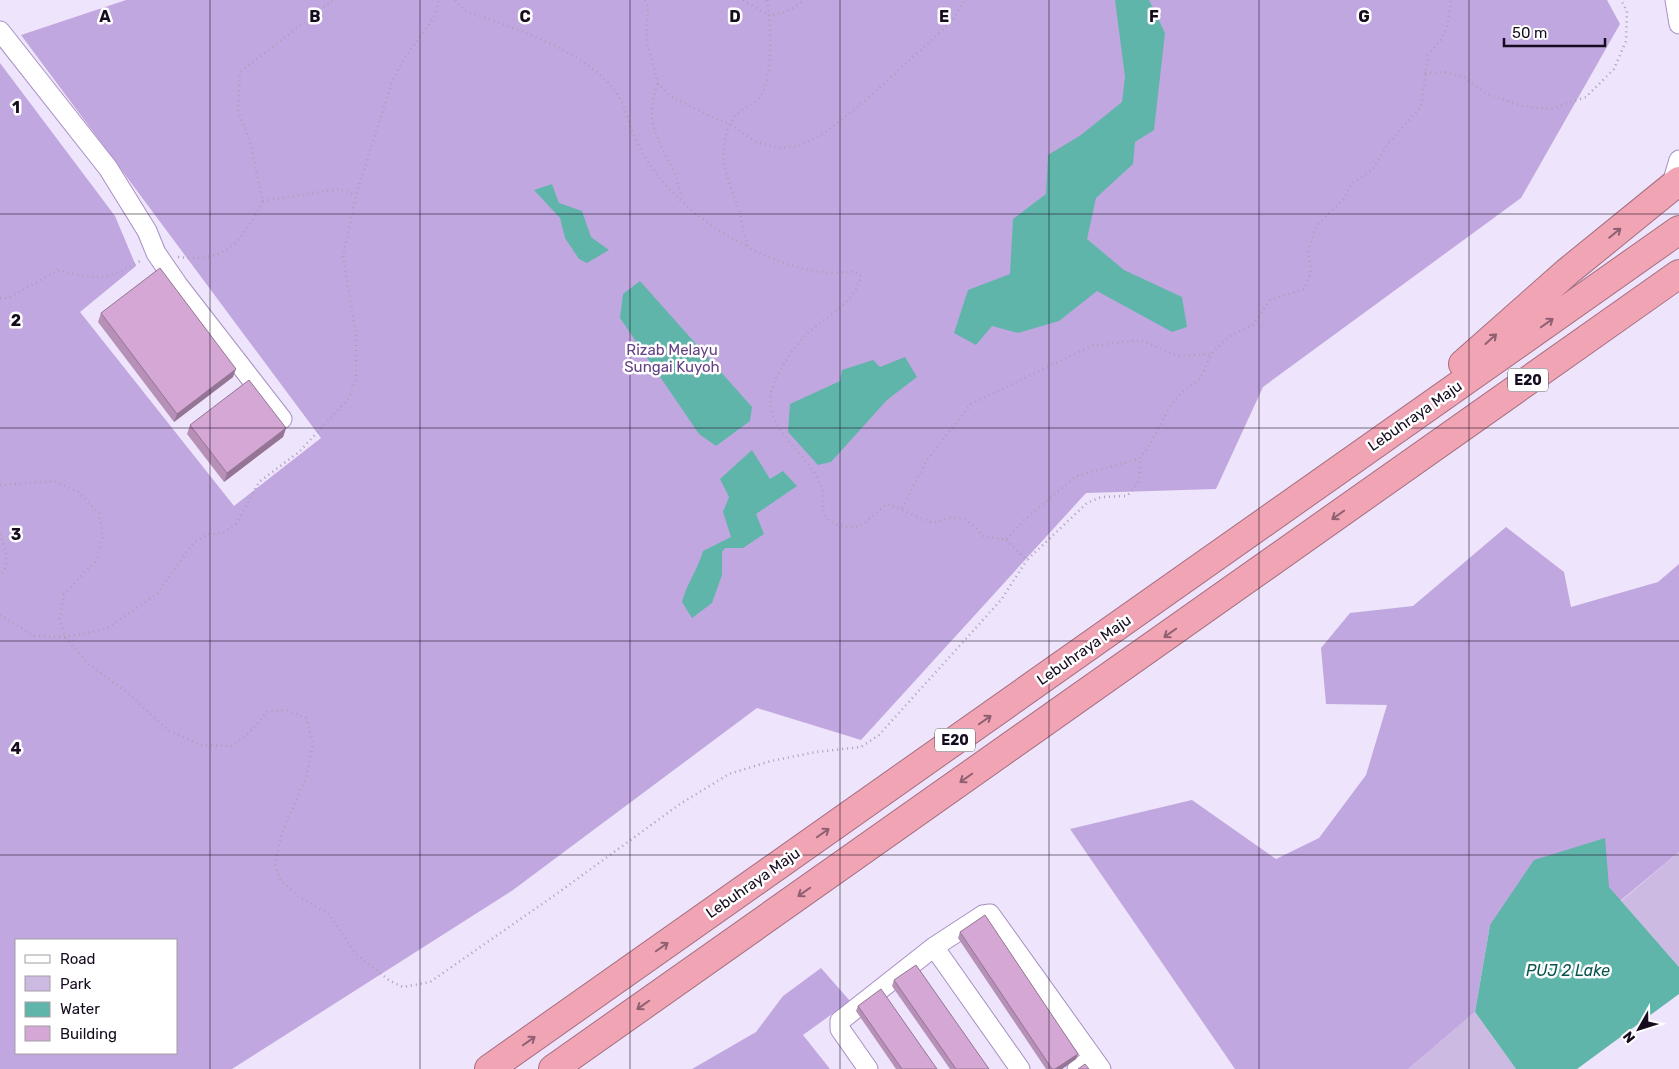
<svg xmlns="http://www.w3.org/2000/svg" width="1679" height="1069" viewBox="0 0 1679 1069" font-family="Rubik,sans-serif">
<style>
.green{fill:#cdbae3}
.forest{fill:#c1a7df;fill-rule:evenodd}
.water{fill:#60b5ab}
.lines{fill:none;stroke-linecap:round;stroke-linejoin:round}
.minor-casing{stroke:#a88fc4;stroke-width:21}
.highway-casing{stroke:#a46f80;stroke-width:30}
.path{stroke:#aaa0b6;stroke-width:2.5;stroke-dasharray:1 4;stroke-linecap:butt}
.minor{stroke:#fff;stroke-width:19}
.highway{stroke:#f0a4b4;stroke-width:28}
.wall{fill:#b690b7}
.shaded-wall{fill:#947595}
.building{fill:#d4a7d5;stroke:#947595}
.oneway{stroke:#8e6071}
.grid{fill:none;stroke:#160c1f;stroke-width:1;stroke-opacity:0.55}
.labels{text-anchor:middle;stroke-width:5;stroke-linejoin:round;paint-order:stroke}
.shield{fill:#fff;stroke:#5c5562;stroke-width:1}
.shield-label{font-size:14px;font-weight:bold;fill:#160c1f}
.park-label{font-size:15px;fill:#654287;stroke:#fff}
.street-label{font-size:15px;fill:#160c1f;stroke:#fff}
.water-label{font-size:16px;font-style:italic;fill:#0a564f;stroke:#fff}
.grid-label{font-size:16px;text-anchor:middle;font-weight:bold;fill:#160c1f;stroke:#fff;stroke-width:5;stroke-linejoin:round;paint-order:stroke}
</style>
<rect width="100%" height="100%" fill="#eee4fb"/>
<!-- green -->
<path class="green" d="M1679,852V967L1621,901Z
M1475,1012L1516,1069H1408Z"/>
<!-- forest -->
<path class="forest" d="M126,0H1607L1620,24L1521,198L1263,387L1216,489L1086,493L861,740L757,708L513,890L232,1069H0V63L115,216L136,266L80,312L234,506L321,438L21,35ZM16,940H176V1053H16Z
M1506,527L1564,572L1571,607L1658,582L1679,564V852L1620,901L1609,887L1490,925L1475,1012L1408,1069H1235L1070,829L1192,800L1276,859L1319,838L1366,775L1387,705L1326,704L1321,648L1350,613L1413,606Z
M821,968L850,1001L803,1035L830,1069H692L756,1032L783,996Z"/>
<!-- water -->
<path class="water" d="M1115,0H1149L1165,33L1154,130L1135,142L1133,164L1096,198L1087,239L1124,270L1182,297L1187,327L1172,332L1097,291L1059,321L1018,333L992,326L976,345L954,333L968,290L1010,274L1013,219L1046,194L1048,155L1081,135L1122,102L1125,77Z
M552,184L559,203L582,211L591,237L609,250L587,263L579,259L565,238L560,218L534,190Z
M640,281L752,407L750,421L716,446L699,434L620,318L623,294Z
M905,357L917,377L887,400L831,462L818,465L788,432L790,404L840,381L842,370L873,360L880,367Z
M752,450L770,479L783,471L797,486L756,514L764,534L743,548H725L722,552V575L712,603L692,618L682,602C687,583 698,569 703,551L731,537L723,512L729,497L720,479Z
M1605,838L1609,887L1679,967V994L1577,1069H1516L1475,1012L1490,925L1534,860Z"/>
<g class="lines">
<defs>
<path id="minor" d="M1675,0L1679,24
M0,31L108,168L147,231L156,253L178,285L282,419
M1671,187L1679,160
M934,947L1020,1069
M868,1069L840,1029V1021L934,947L983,915L990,914L1101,1069
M1077,1069L1093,1058"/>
<path id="highway" d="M1463,364L1567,272L1679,181
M489,1069L1679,230
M553,1069L1679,274"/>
</defs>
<!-- minor casing -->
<use href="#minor" class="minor-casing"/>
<!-- highway casing -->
<use href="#highway" class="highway-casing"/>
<!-- path -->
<path class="path" d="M455,0L464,10C511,28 578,47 612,87C626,103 627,123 637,142C660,189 701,223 748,247
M645,0L648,9L646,38L658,84L670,96L710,116L730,124L756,142L779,148L799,146L823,134L865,101L951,22L965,0
M743,0L770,16L790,10L804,0
M767,0C771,20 774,85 758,99C747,108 737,110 730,124C714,161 731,181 740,215C743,227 744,237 749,248C779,263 820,278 854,271L861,276C855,305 824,316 805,336C794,347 780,368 774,383C757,426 807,451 821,485C827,502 815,518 839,525C863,533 870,516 887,504C902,508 922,521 935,522C940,522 945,519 950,518C965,516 974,524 982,536L1006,540L1023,521L1076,476L1139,459L1149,446L1171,405L1182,392L1201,378L1211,354L1228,337L1253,325L1270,300L1304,289L1311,272L1308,251L1316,226L1344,199L1351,184L1373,169L1387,145L1421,107L1428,55L1441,40L1448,23L1451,0
M1425,73L1443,72L1464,77L1485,93L1522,106L1550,109L1586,97L1614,69L1626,41L1627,11L1621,0
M658,84C643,120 658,139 674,172C678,181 680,192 683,202
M263,201L338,189L356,195
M178,257C227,263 241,242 263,201L249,138L238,112L240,72L333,0
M0,298H8L59,270C98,281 107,280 142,260
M0,485L53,481L78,492L99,513L103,537L95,562L64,594L60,619L65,637L88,664L123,689L169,731L201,745L231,746L250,732L268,711L286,710L306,718L313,744L306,778L282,832L275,864L280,880L298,896L329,914L356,954L390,981L403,987L430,982L555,895L680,804L729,774L771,761L816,752L861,747L879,735L1001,600L1027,560
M902,508L927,460L971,404L1091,346L1140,340L1178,356L1211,354
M0,534C6,549 10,563 0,577
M1006,540L1027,560L1087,503L1101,497L1127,496C1140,482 1141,478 1139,459
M0,615L34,636L65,637L106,629L157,594L193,543L208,534L223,533L236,524L259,482L299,452L349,398L356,379V335L343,256L356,195L393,79L405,58L434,17L439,0"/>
<!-- minor -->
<use href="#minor" class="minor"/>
<!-- highway -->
<use href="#highway" class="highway"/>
</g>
<!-- wall -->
<path class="wall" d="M101,313L233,377L174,422L98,322Z
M190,425L286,428L283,437L224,482L187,434Z
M960,932L1078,1054L1076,1059L1062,1069H1046L958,938Z
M894,980L989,1069H950L892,986Z
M858,1006L937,1069H896L856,1011Z"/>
<!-- shaded-wall -->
<path class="shaded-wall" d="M236,369L233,377L174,422L177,414Z
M286,428L283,437L224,482L227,473Z
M1078,1054L1076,1059L1062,1069H1055Z"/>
<!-- building -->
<path class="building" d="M160,268L236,369L177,414L101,313Z
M249,380L286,428L227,473L190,425Z
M985,915L1078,1054L1055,1069H1052L960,932Z
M916,965L989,1069H956L894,980Z
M881,989L937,1069H902L858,1006Z
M1085,1064L1089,1069H1078Z"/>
<!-- one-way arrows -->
<defs><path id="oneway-shaft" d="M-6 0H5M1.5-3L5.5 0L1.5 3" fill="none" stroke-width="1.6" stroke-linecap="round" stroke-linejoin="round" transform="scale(1.25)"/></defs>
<g class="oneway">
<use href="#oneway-shaft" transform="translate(1615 233) rotate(-39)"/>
<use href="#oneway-shaft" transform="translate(1547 323) rotate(-35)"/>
<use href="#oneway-shaft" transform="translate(1491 339) rotate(-42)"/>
<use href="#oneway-shaft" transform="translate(1338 515) rotate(145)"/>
<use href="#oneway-shaft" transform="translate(1170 633) rotate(145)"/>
<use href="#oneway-shaft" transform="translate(985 720) rotate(-35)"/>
<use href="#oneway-shaft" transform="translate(966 778) rotate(145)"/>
<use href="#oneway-shaft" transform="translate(823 833) rotate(-35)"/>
<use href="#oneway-shaft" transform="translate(804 892) rotate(145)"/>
<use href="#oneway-shaft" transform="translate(662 947) rotate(-35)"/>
<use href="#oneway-shaft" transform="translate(643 1005) rotate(145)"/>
<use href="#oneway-shaft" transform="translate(529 1041) rotate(-35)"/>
</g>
<!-- grid -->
<path class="grid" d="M210,0V1069M420,0V1069M630,0V1069M840,0V1069M1049,0V1069M1259,0V1069M1469,0V1069M0,214H1679M0,428H1679M0,641H1679M0,855H1679"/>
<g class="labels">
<!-- shield labels -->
<g class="shield">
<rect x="1508" y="368.5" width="40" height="23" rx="4"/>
<rect x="935" y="728.5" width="40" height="23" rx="4"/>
</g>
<g class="shield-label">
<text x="1528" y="385">E20</text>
<text x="955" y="745">E20</text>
</g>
<!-- park labels -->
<g class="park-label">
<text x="672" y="355">Rizab Melayu<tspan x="672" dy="17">Sungai Kuyoh</tspan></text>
</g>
<!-- street labels -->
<g class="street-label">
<text transform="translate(1415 416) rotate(-35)" y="5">Lebuhraya Maju</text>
<text transform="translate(1084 650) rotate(-35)" y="5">Lebuhraya Maju</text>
<text transform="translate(753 883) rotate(-35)" y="5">Lebuhraya Maju</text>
</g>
<!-- water labels -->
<g class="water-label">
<text x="1568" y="976">PUJ 2 Lake</text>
</g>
</g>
<g class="grid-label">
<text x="105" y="22">A</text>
<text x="315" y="22">B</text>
<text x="525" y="22">C</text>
<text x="735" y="22">D</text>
<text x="944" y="22">E</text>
<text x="1154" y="22">F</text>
<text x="1364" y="22">G</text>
<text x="16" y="113">1</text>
<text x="16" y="326">2</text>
<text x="16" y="540">3</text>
<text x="16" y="754">4</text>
</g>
<!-- legend -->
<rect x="15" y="939" width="162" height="115" fill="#ffffff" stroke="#a29ea5"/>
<rect x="25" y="955" width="25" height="8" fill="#ffffff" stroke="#a29ea5"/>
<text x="60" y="964" font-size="15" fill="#160c1f">Road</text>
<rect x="25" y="976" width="25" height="15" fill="#cdbae3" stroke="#a29ea5"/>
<text x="60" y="989" font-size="15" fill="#160c1f">Park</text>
<rect x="25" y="1002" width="25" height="15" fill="#60b5ab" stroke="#a29ea5"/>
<text x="60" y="1014" font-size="15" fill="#160c1f">Water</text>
<rect x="25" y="1026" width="25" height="15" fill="#d4a7d5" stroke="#a29ea5"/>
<text x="60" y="1039" font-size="15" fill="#160c1f">Building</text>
<!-- north arrow -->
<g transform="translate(1639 1029) rotate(231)" stroke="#ffffff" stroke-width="4" paint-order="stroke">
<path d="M0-4L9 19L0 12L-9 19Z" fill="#160c1f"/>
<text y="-8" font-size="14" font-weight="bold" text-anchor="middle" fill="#160c1f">N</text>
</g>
<!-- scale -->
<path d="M1504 38v8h101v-8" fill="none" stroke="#160c1f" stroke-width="2.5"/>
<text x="1512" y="38" font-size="15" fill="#160c1f" stroke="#ffffff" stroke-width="4" paint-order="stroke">50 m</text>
</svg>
